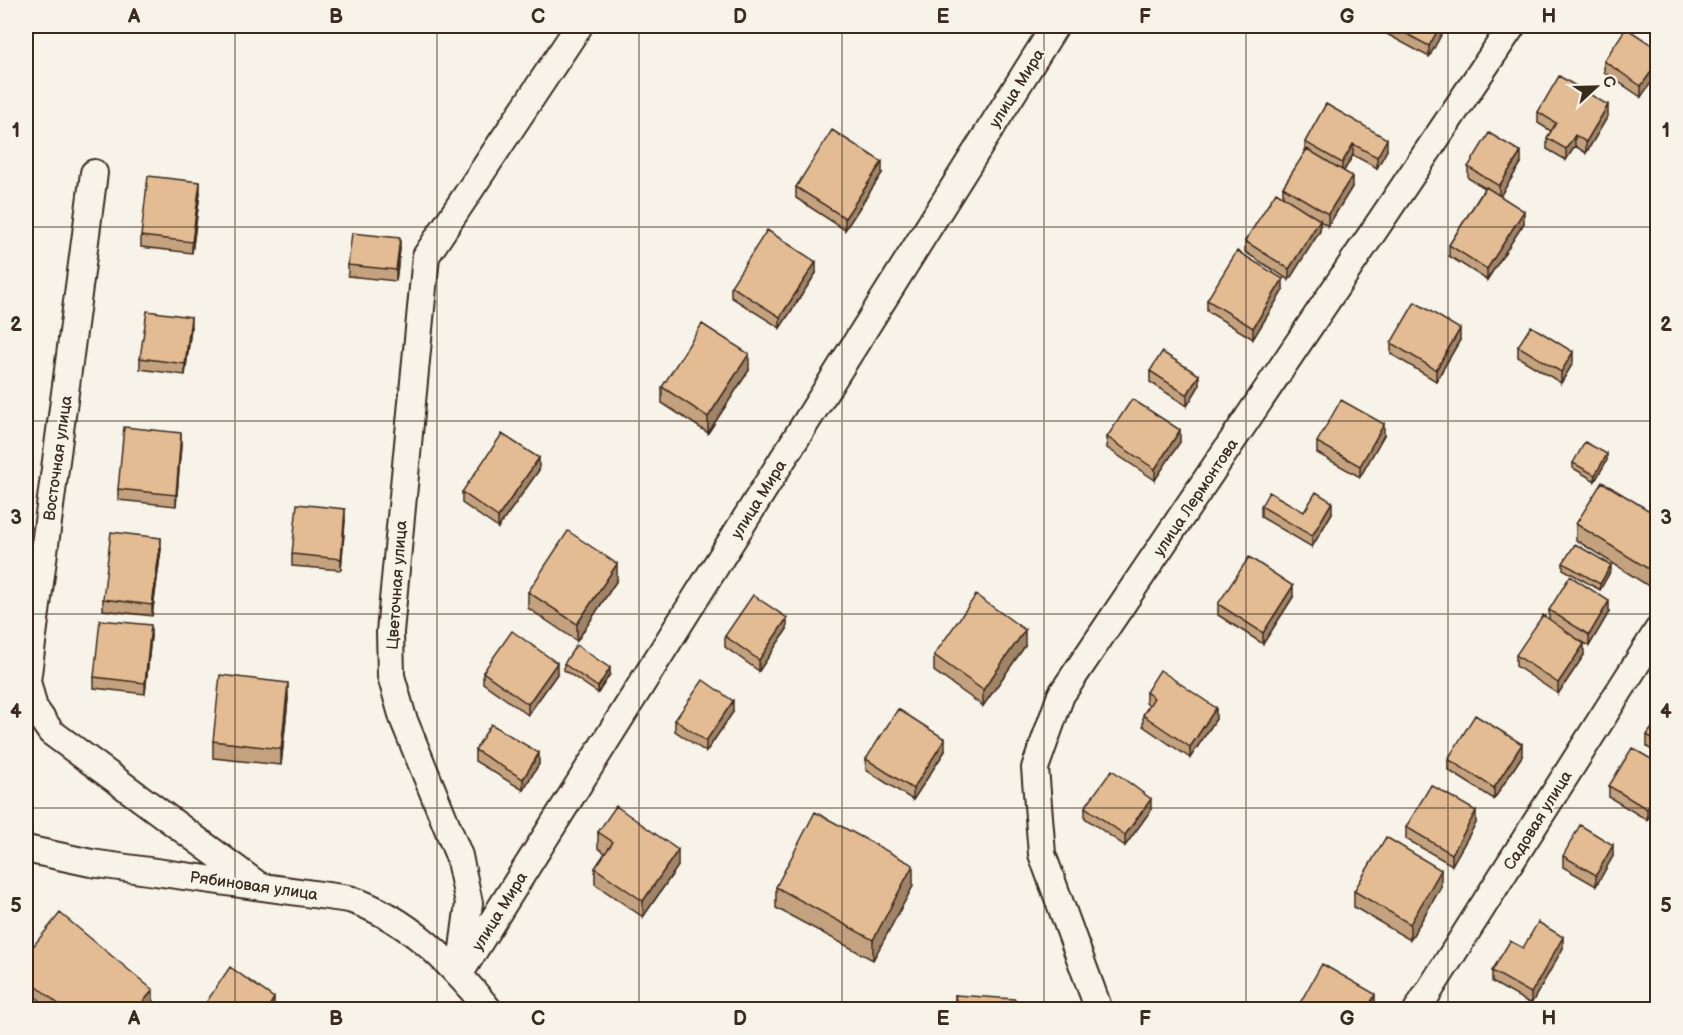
<svg xmlns="http://www.w3.org/2000/svg" width="1683" height="1035" viewBox="0 0 1683 1035" font-family="'Balsamiq Sans',sans-serif">
<style>
.lines{fill:none;stroke-linecap:round;stroke-linejoin:round}
.minor-casing{stroke:#3b2a1e;stroke-width:30}
.minor{stroke:#f7f3e8;stroke-width:26}
.wall{fill:#c4a27f;stroke:#3b2a1e;stroke-width:1.5}
.shaded-wall{fill:#a08468;stroke:#3b2a1e;stroke-width:1.5}
.building{fill:#e4bc94;stroke:#3b2a1e;stroke-width:1.5}
.grid{fill:none;stroke:#3b2a1e;stroke-width:1.5;stroke-opacity:0.55}
.labels{text-anchor:middle;stroke-width:4.5;stroke-linejoin:round;paint-order:stroke}
.street-label{font-size:16px;fill:#3b2a1e;stroke:#f7f3e8}
.neatline{fill:none;stroke:#3b2a1e;stroke-width:2}
.grid-label{font-size:20px;text-anchor:middle;font-weight:bold;fill:#3b2a1e}
</style>
<rect width="100%" height="100%" fill="#f7f3e8"/>
<filter id="ink" filterUnits="userSpaceOnUse"><feTurbulence type="fractalNoise" baseFrequency=".0167" numOctaves="2"/><feDisplacementMap in="SourceGraphic" scale="12" xChannelSelector="R" yChannelSelector="G"/><feConvolveMatrix kernelMatrix="1 2 1 2 8 2 1 2 1" color-interpolation-filters="sRGB"/></filter>
<g filter="url(#ink)">
<g class="lines">
<defs>
<path id="minor" d="M94,173L27,681L34,708L51,732L258,885
M26,849L91,863L349,899C408,918 450,962 489,1010
M461,964L469,903L459,856L403,718L391,676L390,632L426,256L579,26
M460,973L1055,26
M1099,1010L1042,854L1035,768L1061,695L1512,26
M1417,1010L1658,630"/>
</defs>
<!-- minor casing -->
<use href="#minor" class="minor-casing"/>
<!-- minor -->
<use href="#minor" class="minor"/>
</g>
<!-- wall -->
<path class="wall" d="M1372,26H1446L1429,57Z
M1658,49L1641,97L1604,72V61Z
M1326,104L1387,150L1377,168L1353,155L1344,171L1352,187L1328,226L1320,221V231L1289,280L1245,252V241L1283,197V187L1305,153V142Z
M1538,112L1608,116L1586,153L1575,146L1566,160L1547,149V138L1551,131L1538,123Z
M1521,163L1500,196L1524,223L1487,280L1449,256V245L1485,188L1468,178V167Z
M882,173L845,230L796,198V187Z
M200,193L192,253L141,247V236Z
M400,249L396,281L348,276V265Z
M816,273L780,328L731,297V286Z
M1283,290L1253,339L1207,311V300Z
M191,328L185,375L140,369V358Z
M1460,340L1436,381L1391,354V343Z
M1518,346L1573,363L1561,383L1518,357Z
M749,370L708,433L662,403V387Z
M1150,371L1199,386L1187,406L1150,382Z
M1384,435L1360,477L1317,453V442Z
M1107,437L1180,442L1155,480L1107,448Z
M181,445L176,506L118,500V489Z
M1607,460L1595,481L1573,468V463Z
M539,470L498,528L462,503V492Z
M1261,506L1304,512L1332,513L1312,547L1261,517Z
M1658,516L1650,587L1576,540V524Z
M345,520L341,570L292,566V554Z
M161,549L152,616L103,610V599Z
M1563,563L1611,570L1600,590L1563,569Z
M617,580L577,641L528,608V592Z
M1293,597L1263,644L1218,615V604Z
M1549,610L1609,612L1589,646L1574,637L1584,655L1558,694L1516,666V655L1549,620Z
M787,629L759,671L725,647V636Z
M151,636L145,694L94,688V677Z
M1025,646L983,706L934,671V655Z
M564,664L610,674L598,693L564,670Z
M483,672L557,674L528,715L483,683Z
M1146,692L1216,719L1190,758L1143,726V715L1149,705L1146,703Z
M288,699L281,765L213,758V741Z
M733,712L706,752L675,731V720Z
M1658,720V754L1647,747V735Z
M475,750L539,764L523,790L475,761Z
M945,751L913,800L866,770V759Z
M1522,756L1494,799L1448,770V759Z
M1658,763V803L1647,820L1609,797V786Z
M1085,807L1151,810L1125,846L1085,818Z
M1476,823L1452,865L1406,839V827Z
M598,832L678,866L643,917L595,884V868L605,853L598,848Z
M1563,856H1613L1596,886L1563,867Z
M913,886L873,960L776,908V887Z
M1441,887L1410,940L1354,907V891Z
M1523,948H1563L1531,1004L1492,982V971Z
M26,955L153,1001L146,1010H52L26,989Z
M955,995L1016,1010H955Z"/>
<!-- shaded-wall -->
<path class="shaded-wall" d="M1440,26H1446L1429,57V46Z
M1658,62V73L1641,97V86Z
M1608,105V116L1586,153V142Z
M1575,135V146L1566,160V149Z
M1387,139V150L1377,168V157Z
M1353,144V155L1342,174V163Z
M1521,152V163L1499,198V186Z
M882,162V173L845,230V218Z
M1352,176V187L1328,226V214Z
M200,182V193L192,253V242Z
M1524,211V223L1487,280V269Z
M1320,220V231L1289,280V269Z
M400,238V249L396,281V270Z
M816,262V273L780,328V317Z
M1283,279V290L1253,339V328Z
M191,317V328L185,375V364Z
M1460,329V340L1436,381V370Z
M1573,352V363L1561,383V372Z
M749,354V370L708,433V417Z
M1199,375V386L1187,406V395Z
M1384,424V435L1360,477V466Z
M1180,430V442L1155,480V469Z
M181,433V445L176,506V495Z
M1607,454V460L1595,481V475Z
M539,458V470L498,528V517Z
M1332,502V513L1312,547V536Z
M345,509V520L341,570V559Z
M161,538V549L152,616V605Z
M1658,559V575L1650,587V570Z
M617,564V580L577,641V624Z
M1611,565V570L1600,590V584Z
M1293,586V597L1263,644V633Z
M1609,601V612L1589,646V635Z
M787,618V629L759,671V660Z
M151,625V636L145,694V683Z
M1025,630V646L983,706V690Z
M1584,644V655L1558,694V683Z
M557,663V674L528,715V704Z
M610,668V674L598,693V687Z
M288,683V699L281,765V749Z
M733,701V712L706,752V741Z
M1216,708V719L1190,758V747Z
M945,739V751L913,800V789Z
M1522,744V756L1494,799V788Z
M539,753V764L523,790V779Z
M1658,792V803L1647,820V809Z
M1151,799V810L1125,846V835Z
M1476,811V823L1452,865V854Z
M1613,845V856L1596,886V875Z
M678,850V866L643,917V901Z
M913,865V886L873,960V940Z
M1441,870V887L1410,940V924Z
M1563,937V948L1531,1004V993Z
M153,990V1001L146,1010H136Z
M1375,994V1005L1373,1010H1367Z
M274,998V1010H267Z"/>
<!-- building -->
<path class="building" d="M1392,26H1440L1429,46Z
M1626,28L1658,49V62L1641,86L1604,61Z
M1559,76L1608,105L1586,142L1575,135L1566,149L1547,138L1556,123L1538,112Z
M1326,104L1387,139L1377,157L1353,144L1342,163L1305,142Z
M832,130L882,162L845,218L796,187Z
M1489,133L1521,152L1499,186L1468,167Z
M1307,149L1352,176L1328,214L1283,187Z
M148,176L200,182L192,242L141,236Z
M1486,187L1524,211L1487,269L1449,245Z
M1276,192L1320,220L1289,269L1245,241Z
M767,230L816,262L780,317L731,286Z
M352,233L400,238L396,270L348,265Z
M1237,251L1283,279L1253,328L1207,300Z
M1415,302L1460,329L1436,370L1391,343Z
M147,311L191,317L185,364L140,358Z
M702,324L749,354L708,417L662,387Z
M1531,326L1573,352L1561,372L1518,346Z
M1162,352L1199,375L1187,395L1150,371Z
M1132,399L1180,430L1155,469L1107,437Z
M1341,400L1384,424L1360,466L1317,442Z
M124,427L181,433L176,495L118,489Z
M502,434L539,458L498,517L462,492Z
M1585,442L1607,454L1595,475L1573,463Z
M1602,482L1658,516V559L1650,570L1576,524Z
M1269,492L1304,512L1316,492L1332,502L1312,536L1261,506Z
M297,504L345,509L341,559L292,554Z
M568,531L617,564L577,624L528,592Z
M111,532L161,538L152,605L103,599Z
M1575,544L1611,565L1600,584L1563,563Z
M1249,557L1293,586L1263,633L1218,604Z
M1570,576L1609,601L1589,635L1549,610Z
M753,595L787,618L759,660L725,636Z
M976,595L1025,630L983,690L934,655Z
M1543,615L1584,644L1558,683L1516,655Z
M100,620L151,625L145,683L94,677Z
M512,631L557,663L528,704L483,672Z
M576,645L610,668L598,687L564,664Z
M1160,670L1216,708L1190,747L1143,715L1154,698L1146,692Z
M220,675L288,683L281,749L213,741Z
M703,680L733,701L706,741L675,720Z
M898,709L945,739L913,789L866,759Z
M1475,715L1522,744L1494,788L1448,759Z
M1658,720V742L1647,735Z
M491,724L539,753L523,779L475,750Z
M1632,748L1658,763V792L1647,809L1609,786Z
M1112,770L1151,799L1125,835L1085,807Z
M1431,785L1476,811L1452,854L1406,827Z
M616,806L678,850L643,901L595,868L613,842L598,832Z
M815,812L913,865L873,940L776,887Z
M1580,825L1613,845L1596,875L1563,856Z
M1386,837L1441,870L1410,924L1354,891Z
M60,913L153,990L136,1010H66L26,978V955Z
M1538,922L1563,937L1531,993L1492,971L1510,941L1523,948Z
M1322,964L1375,994L1367,1010H1296Z
M230,967L274,998L267,1010H201Z
M955,995L1015,999L1016,1010H958Z"/>
</g>
<!-- grid -->
<path class="grid" d="M235,26V1010M437,26V1010M639,26V1010M842,26V1010M1044,26V1010M1246,26V1010M1448,26V1010M26,227H1658M26,421H1658M26,614H1658M26,808H1658"/>
<g class="labels">
<!-- street labels -->
<g class="street-label">
<text transform="translate(1016 88) rotate(-58)" y="6">улица Мира</text>
<text transform="translate(57 458) rotate(-82)" y="6">Восточная улица</text>
<text transform="translate(1195 497) rotate(-56)" y="6">улица Лермонтова</text>
<text transform="translate(758 499) rotate(-58)" y="6">улица Мира</text>
<text transform="translate(396 585) rotate(-86)" y="6">Цветочная улица</text>
<text transform="translate(1537 820) rotate(-58)" y="6">Садовая улица</text>
<text transform="translate(254 885) rotate(8)" y="6">Рябиновая улица</text>
<text transform="translate(499 911) rotate(-58)" y="6">улица Мира</text>
</g>
</g>
<!-- margin -->
<rect width="1683" height="1035" fill="none" stroke="#f7f3e8" stroke-width="66"/>
<!-- north arrow -->
<g transform="translate(1596 87) rotate(68)" stroke="#f7f3e8" stroke-width="4.5" paint-order="stroke">
<path d="M0-4.5L10 22L0 15L-10 22Z" fill="#3b2a1e"/>
<text y="-9" font-size="16" font-weight="bold" text-anchor="middle" fill="#3b2a1e">С</text>
</g>
<rect x="33" y="33" width="1617" height="969" class="neatline"/>
<g class="grid-label">
<text x="134" y="23">A</text>
<text x="336" y="23">B</text>
<text x="538" y="23">C</text>
<text x="740" y="23">D</text>
<text x="943" y="23">E</text>
<text x="1145" y="23">F</text>
<text x="1347" y="23">G</text>
<text x="1549" y="23">H</text>
<text x="16" y="137">1</text>
<text x="1666" y="137">1</text>
<text x="16" y="331">2</text>
<text x="1666" y="331">2</text>
<text x="16" y="524">3</text>
<text x="1666" y="524">3</text>
<text x="16" y="718">4</text>
<text x="1666" y="718">4</text>
<text x="16" y="912">5</text>
<text x="1666" y="912">5</text>
<text x="134" y="1025">A</text>
<text x="336" y="1025">B</text>
<text x="538" y="1025">C</text>
<text x="740" y="1025">D</text>
<text x="943" y="1025">E</text>
<text x="1145" y="1025">F</text>
<text x="1347" y="1025">G</text>
<text x="1549" y="1025">H</text>
</g>
</svg>
